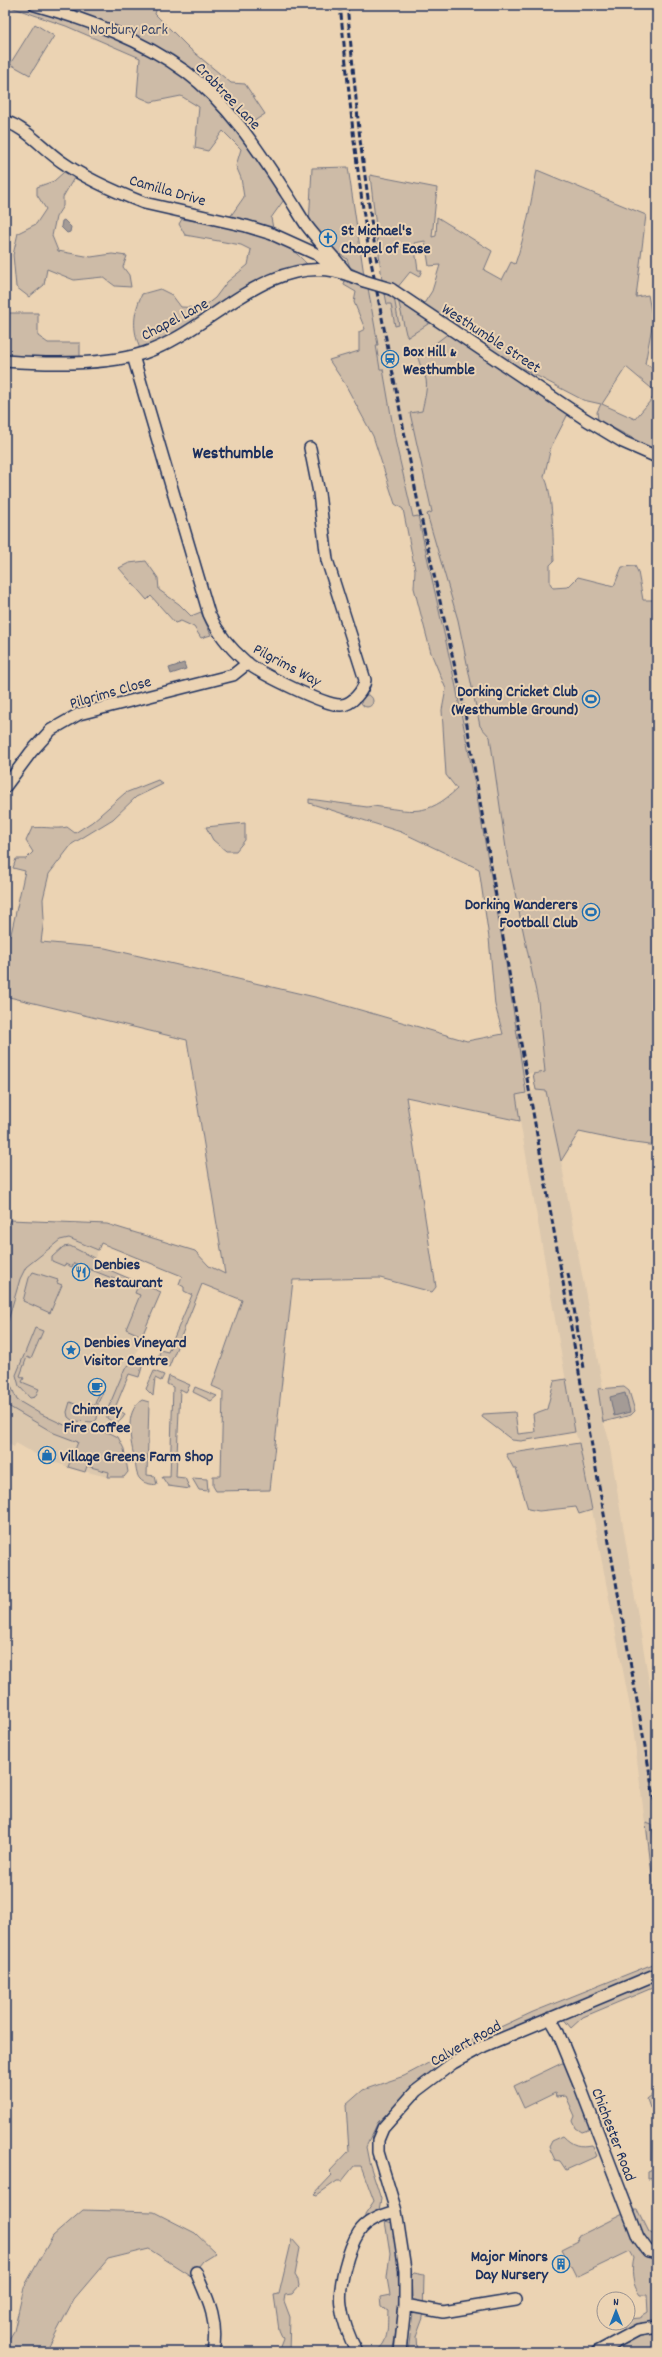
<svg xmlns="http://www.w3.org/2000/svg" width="662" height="2357" viewBox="0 0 662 2357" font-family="Dekko,sans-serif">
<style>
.built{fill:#dbc7ad}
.green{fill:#cdbba7;stroke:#747582;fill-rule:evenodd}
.water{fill:#a49b96;stroke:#6d7080}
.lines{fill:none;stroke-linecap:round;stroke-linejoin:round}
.street-casing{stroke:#1b2f5e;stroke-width:14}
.street{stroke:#ebd3b3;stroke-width:11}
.rail{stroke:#1b2f5e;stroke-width:3;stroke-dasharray:6 3;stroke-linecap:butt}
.street-bridge-casing{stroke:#1b2f5e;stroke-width:14;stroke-linecap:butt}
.street-bridge{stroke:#ebd3b3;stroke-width:11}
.labels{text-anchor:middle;stroke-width:4;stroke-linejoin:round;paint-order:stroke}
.park-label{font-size:16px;fill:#364469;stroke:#ebd3b3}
.street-label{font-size:16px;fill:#1b2f5e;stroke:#ebd3b3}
.poi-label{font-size:16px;font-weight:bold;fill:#1b2f5e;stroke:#ebd3b3;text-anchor:start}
.quarter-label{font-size:18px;font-weight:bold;fill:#1b2f5e;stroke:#ebd3b3}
</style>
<rect width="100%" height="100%" fill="#ebd3b3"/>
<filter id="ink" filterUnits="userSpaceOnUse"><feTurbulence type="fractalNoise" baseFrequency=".025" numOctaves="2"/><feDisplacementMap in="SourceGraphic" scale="8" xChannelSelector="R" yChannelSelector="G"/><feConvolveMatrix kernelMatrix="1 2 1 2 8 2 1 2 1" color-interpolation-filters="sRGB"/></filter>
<g filter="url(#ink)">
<!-- built -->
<path class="built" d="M368,288L398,299L449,333L546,1072L523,1074L504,950L456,687L418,517H413L396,444L383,369L380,370L376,345L378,344Z
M536,1090H546L561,1161L603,1388L598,1389L602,1418L608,1436L657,1730V1918L631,1712L579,1443L575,1432L520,1121L516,1095Z
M69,1238L98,1250L93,1263L161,1292L132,1363L142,1367V1371L139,1377L129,1374L115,1408L125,1414L122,1420L117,1423L112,1422L110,1433L118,1437L124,1449L128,1472L124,1477H108L75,1469L44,1459L16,1443L14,1447L5,1442V1240Z"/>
<!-- green -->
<path class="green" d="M5,5H155L157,7L155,14L190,49L231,83L245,84L265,114L248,125C230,104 212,83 189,67C176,58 162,51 149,43C205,92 243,136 286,197L271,218L273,228L230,217L244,197L241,178L236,166L241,149L223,131L208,151L195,148L199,107L181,96L151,102L137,96L140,58L66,26Z
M35,24L54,36L30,75L10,64Z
M348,167L364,275L350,267L347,259L330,247L309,225L312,168Z
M537,170L646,215L636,297L648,295L653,321L645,364L657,370V451L598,420L597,412L601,404L583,400L516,365L423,305L432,291L440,265L429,266L425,241L414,243L418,270H422L419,277L410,272L397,288L382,280L370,175L437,188L432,237L436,236L437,217L492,251L484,270L502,280L511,262L515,264C526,233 531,202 537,170ZM626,367L657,393L635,419L602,404Z
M64,172L74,178L63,197V206L56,217L52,236L58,251L91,257L112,254L127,256L123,267L129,275L131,287L115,286L103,277L74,280L47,269L44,285L29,297L16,287L13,255L18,233L36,224L46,209L37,195V187L54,181Z
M182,219C217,225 258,229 289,248C296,252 302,259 308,265L307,268L287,271L185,331L140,349C132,328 133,314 142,294L160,289L172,295L181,307L202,308L215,298L227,282L248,265L251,250L241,245L185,235L179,224Z
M345,280L368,288L378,345H376L380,369H383L396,444L413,517L418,516L456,687L473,774L504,950L526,1093L516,1095L520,1121L406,1097L436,1287L432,1292L380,1278L293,1280L270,1490L216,1491L213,1486V1476H221L223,1391L212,1386L242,1300L202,1284L169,1367L158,1360L160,1350L168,1352L192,1295L184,1291V1287L179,1284L182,1276L101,1243L98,1250L69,1238L60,1240L26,1267L20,1279L5,1331V1231L10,1220L107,1224L195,1251L209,1266L225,1274L187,1040L5,996V933L11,934L25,871L13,868L16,859H26L33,852L26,841L32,828C46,826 56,830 67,827L75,833L92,822L125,793L158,780L163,784L136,797L113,819L72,844L49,874L43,899L44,919L41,942L105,948L319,998L467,1041L503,1034L495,1005L489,938L479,869L401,832L309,803V799L367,807L373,806C412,811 426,818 457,789L446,775L442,710L446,689L431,653L414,588L415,570L403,509L395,504L373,436L345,384L329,360L359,351V332L365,329L354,302L356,292L344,285Z
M385,294L394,297L399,325L395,326L391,304H387Z
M398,299L431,322L408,337L406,334Z
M5,313H38V336L48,343H80V359L60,360L5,356Z
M449,333L497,363L568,414L551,447L544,477C553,487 553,545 554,561L550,565V583L553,588L568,587L578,577L614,586L622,567L635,566L638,572L643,600H657V1146L626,1142L579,1132L561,1161L546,1091L536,1090L533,1074L545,1072L538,1001L507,855L490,737L480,726L458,620L427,514L432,512L410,413L422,411C424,400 429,386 425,376C421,366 419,364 417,352L433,345Z
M146,561L158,578L159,590L179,604L191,616L201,612L211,635L201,638L194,627L181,621L175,623L151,596L147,600L119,568L129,563Z
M361 701a6 6 0 1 1 12 0a6 6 0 1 1-12 0Z
M245,823V840L236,851H226L213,840L206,827Z
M70,1246L94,1258L93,1263L161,1292L142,1336L126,1329L140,1295L135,1293L137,1288L74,1263L72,1267L65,1264L64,1266L52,1261V1257L63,1247Z
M33,1272L58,1280L57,1283L62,1285L50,1313L23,1301L29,1278Z
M35,1328L43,1331L31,1359L27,1357L20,1376L24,1378L22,1382L39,1389L35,1397L30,1398L19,1386L16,1375Z
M132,1363H137L142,1367L139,1377L129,1374L115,1408L125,1414C121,1423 115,1425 107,1418V1411L125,1368Z
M154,1371L164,1375L161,1381L155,1378L153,1396L146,1389Z
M5,1372L17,1400L39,1413L73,1429L110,1433L118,1437L124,1449L128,1472L124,1477H108L109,1472L87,1466L85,1472L68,1467L78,1442L54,1433L8,1406L5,1403Z
M169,1376L190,1385L186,1392L180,1389L176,1477L185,1478L190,1489L168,1486L162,1477H170L173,1387L167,1384Z
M566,1379L575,1432L521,1441L512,1440L482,1417L483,1414L515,1412L518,1434L535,1432L533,1414L547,1409L554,1381Z
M195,1387L217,1396L211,1401L193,1392Z
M624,1387L629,1391L635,1411L631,1415L603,1422L598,1389Z
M101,1389L104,1390L98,1403L97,1419L94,1422L73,1421L68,1417L67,1412L70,1402L87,1409L89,1404L94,1406Z
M142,1400L149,1402L147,1475L155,1476L157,1485C151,1484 144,1484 140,1479C136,1475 136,1467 135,1461C131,1443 123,1412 142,1400Z
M579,1443L592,1510L579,1514L576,1507L539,1511L528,1509L516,1469H514L506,1454Z
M192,1478L207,1479L208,1491L199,1490Z
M646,1823L652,1825L657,1854V1918Z
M653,1964L657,1965V1986L583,2017L571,2028L558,2012L414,2087L378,2122L366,2147L369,2162L381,2199L379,2210L365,2219V2214L374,2201L361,2166H354L342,2181H337L317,2195L314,2194L332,2175L329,2172L349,2151L346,2105L363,2090L404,2076L468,2042L533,2012Z
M562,2063L567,2064L590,2126L588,2130L582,2132L576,2128L573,2121L575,2116L566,2096L556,2097L555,2093L524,2108L514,2086Z
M657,2091V2111L650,2108L647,2099Z
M563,2136C573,2146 579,2147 592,2145L597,2156L566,2170L560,2161L555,2160L549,2147L552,2141Z
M657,2168V2178L648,2179V2172Z
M83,2210L154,2212L195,2233L216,2253L203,2261L191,2276L149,2249L108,2259L74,2299L46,2352H5V2346L14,2331L24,2287L53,2236Z
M635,2210H638L649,2232L657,2237V2246L651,2247L643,2241L632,2215Z
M623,2214L626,2218L639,2251L657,2258V2318L653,2323L626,2331L624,2327L629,2319L640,2318L648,2313L647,2295H640C632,2285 631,2271 634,2258L630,2251L576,2277L562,2249L578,2241L577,2237Z
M385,2221L393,2223C399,2267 402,2309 392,2352H362L360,2350L366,2349L376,2351C390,2342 387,2326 388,2311L381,2307L380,2297L390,2295L387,2278L390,2253Z
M292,2239L300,2248L295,2275L298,2280L299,2286L292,2294L285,2295L284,2301L290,2317L289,2352H278L283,2339L279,2330L274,2295L279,2294Z
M414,2273L424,2275L423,2318L416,2337L417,2352H408L413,2313L411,2276Z
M646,2334H651L657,2338V2352H614V2346Z"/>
<!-- water -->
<path class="water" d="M64,220L71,227L70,232L67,233L61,227L62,221Z
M184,663L186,669L171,674L169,668Z
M625,1393L630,1412L614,1416L610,1397Z"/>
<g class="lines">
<defs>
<path id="street" d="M35,5C88,20 141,39 186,72C228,103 258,150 286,193C293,203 300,216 307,226C320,243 335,258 348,275
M5,121C29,130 42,148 62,162C86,179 116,192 144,203L246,226L272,234L314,253
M318,255L337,271
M391,289L585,419L623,442L657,457
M133,356L209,614C218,634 230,648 246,662C259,673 326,706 341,705C352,705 364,690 365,680L327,560L319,493L310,448
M5,361C47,364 103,366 144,353C208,332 262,258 335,271C345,273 355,277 364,281
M5,787L31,752L51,730L79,714L233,675L248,663
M550,2018L557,2030L580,2086L638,2237L648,2251L657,2253
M196,2272C208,2299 219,2321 213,2352
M405,2305L443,2312L516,2300
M357,2352C349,2337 343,2322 341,2306C338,2286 348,2249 359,2232C367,2220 384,2214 396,2211
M400,2352L405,2305V2270L396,2211L378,2152V2140L383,2128L416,2091L453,2063L484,2046L657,1974
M597,2352L638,2330L657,2327"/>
</defs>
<!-- street casing -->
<use href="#street" class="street-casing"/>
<!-- street -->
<use href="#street" class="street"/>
<!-- rail -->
<path class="rail" d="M340,5L354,141L368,246L420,513L464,707L525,1067L657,1814
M347,5L360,140L377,263
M568,1273L584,1368"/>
<defs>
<path id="street-bridge" d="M364,281L391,289"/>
</defs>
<!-- street-bridge casing -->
<use href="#street-bridge" class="street-bridge-casing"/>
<!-- street-bridge -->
<use href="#street-bridge" class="street-bridge"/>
</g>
</g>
<!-- icons -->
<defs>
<symbol id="church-ring" viewBox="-11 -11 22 22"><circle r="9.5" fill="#ebd3b3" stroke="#1f6fb2" stroke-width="1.5"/><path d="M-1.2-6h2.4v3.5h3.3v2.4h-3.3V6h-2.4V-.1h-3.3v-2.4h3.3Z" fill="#1f6fb2"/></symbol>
<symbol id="station-ring" viewBox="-11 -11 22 22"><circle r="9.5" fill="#ebd3b3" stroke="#1f6fb2" stroke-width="1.5"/><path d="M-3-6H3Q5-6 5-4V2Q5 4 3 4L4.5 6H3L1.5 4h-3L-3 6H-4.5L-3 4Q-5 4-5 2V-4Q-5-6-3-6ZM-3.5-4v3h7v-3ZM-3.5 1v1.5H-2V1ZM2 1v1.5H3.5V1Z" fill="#1f6fb2"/></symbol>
<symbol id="stadium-ring" viewBox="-11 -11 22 22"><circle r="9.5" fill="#ebd3b3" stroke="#1f6fb2" stroke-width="1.5"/><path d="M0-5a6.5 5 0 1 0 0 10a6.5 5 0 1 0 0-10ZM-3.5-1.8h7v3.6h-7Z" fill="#1f6fb2"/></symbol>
<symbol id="restaurant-ring" viewBox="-11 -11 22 22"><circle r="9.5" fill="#ebd3b3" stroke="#1f6fb2" stroke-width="1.5"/><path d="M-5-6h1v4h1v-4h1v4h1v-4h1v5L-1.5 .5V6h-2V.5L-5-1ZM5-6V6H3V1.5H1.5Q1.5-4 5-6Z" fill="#1f6fb2"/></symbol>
<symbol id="sight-ring" viewBox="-11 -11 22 22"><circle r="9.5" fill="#ebd3b3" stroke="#1f6fb2" stroke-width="1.5"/><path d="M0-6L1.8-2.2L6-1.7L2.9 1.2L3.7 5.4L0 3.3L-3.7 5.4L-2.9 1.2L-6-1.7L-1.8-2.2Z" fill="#1f6fb2"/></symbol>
<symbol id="cafe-ring" viewBox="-11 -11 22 22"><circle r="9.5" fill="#ebd3b3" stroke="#1f6fb2" stroke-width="1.5"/><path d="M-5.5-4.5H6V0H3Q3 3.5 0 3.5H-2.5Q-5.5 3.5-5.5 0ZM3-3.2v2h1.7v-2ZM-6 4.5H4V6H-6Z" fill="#1f6fb2"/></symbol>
<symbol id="shop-ring" viewBox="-11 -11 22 22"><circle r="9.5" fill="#ebd3b3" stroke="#1f6fb2" stroke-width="1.5"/><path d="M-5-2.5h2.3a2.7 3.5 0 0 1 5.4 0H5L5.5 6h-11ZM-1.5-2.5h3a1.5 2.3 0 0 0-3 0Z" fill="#1f6fb2"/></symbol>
<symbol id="building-ring" viewBox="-11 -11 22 22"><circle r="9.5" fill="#ebd3b3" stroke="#1f6fb2" stroke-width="1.5"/><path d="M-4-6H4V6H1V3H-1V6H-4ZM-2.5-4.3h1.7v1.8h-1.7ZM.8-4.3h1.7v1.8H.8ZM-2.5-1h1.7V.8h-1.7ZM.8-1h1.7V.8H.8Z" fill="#1f6fb2"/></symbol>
</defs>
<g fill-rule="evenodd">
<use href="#church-ring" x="318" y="228" width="20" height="20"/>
<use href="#station-ring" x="380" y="349" width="20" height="20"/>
<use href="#stadium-ring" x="581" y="689" width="20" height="20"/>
<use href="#stadium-ring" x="581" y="902" width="20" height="20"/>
<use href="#restaurant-ring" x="71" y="1262" width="20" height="20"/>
<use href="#sight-ring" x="61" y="1340" width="20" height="20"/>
<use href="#cafe-ring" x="87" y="1377" width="20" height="20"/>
<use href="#shop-ring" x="37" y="1445" width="20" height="20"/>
<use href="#building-ring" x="551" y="2254" width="20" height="20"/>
</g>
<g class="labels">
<!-- park labels -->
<g class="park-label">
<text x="129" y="34">Norbury Park</text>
</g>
<!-- street labels -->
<g class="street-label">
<text transform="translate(229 95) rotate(46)" y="6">Crabtree Lane</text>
<text transform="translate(168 189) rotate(16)" y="6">Camilla Drive</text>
<text transform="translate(174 318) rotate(-28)" y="6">Chapel Lane</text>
<text transform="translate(492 337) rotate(33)" y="6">Westhumble Street</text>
<text transform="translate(288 664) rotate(28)" y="6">Pilgrims Way</text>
<text transform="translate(110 691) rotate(-16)" y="6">Pilgrims Close</text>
<text transform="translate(465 2042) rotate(-29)" y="6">Calvert Road</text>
<text transform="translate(615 2134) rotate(69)" y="6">Chichester Road</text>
</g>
<!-- poi labels -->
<g class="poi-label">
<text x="341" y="235">St Michael's<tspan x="341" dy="18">Chapel of Ease</tspan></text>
<text x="403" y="356">Box Hill &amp;<tspan x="403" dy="18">Westhumble</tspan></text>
<text x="578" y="696" text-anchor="end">Dorking Cricket Club<tspan x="578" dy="18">(Westhumble Ground)</tspan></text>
<text x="578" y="909" text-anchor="end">Dorking Wanderers<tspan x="578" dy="18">Football Club</tspan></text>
<text x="94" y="1269">Denbies<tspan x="94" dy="18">Restaurant</tspan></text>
<text x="84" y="1347">Denbies Vineyard<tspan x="84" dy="18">Visitor Centre</tspan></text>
<text x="97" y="1414" text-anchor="middle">Chimney<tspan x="97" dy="18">Fire Coffee</tspan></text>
<text x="60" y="1461">Village Greens Farm Shop</text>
<text x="548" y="2261" text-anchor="end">Major Minors<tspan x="548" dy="18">Day Nursery</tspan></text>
</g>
<!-- quarter labels -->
<g class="quarter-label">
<text x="233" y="458">Westhumble</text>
</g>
</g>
<!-- margin -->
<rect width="662" height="2357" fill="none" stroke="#ebd3b3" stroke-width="20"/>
<rect x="10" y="10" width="642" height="2337" fill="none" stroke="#1b2f5e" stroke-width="1.5" filter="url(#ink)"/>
<!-- north arrow -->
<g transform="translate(616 2311)"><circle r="19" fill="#ebd3b3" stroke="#989191"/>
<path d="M0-3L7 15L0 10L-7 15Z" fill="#1f6fb2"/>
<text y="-6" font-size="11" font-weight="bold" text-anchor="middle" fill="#1b2f5e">N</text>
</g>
</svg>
